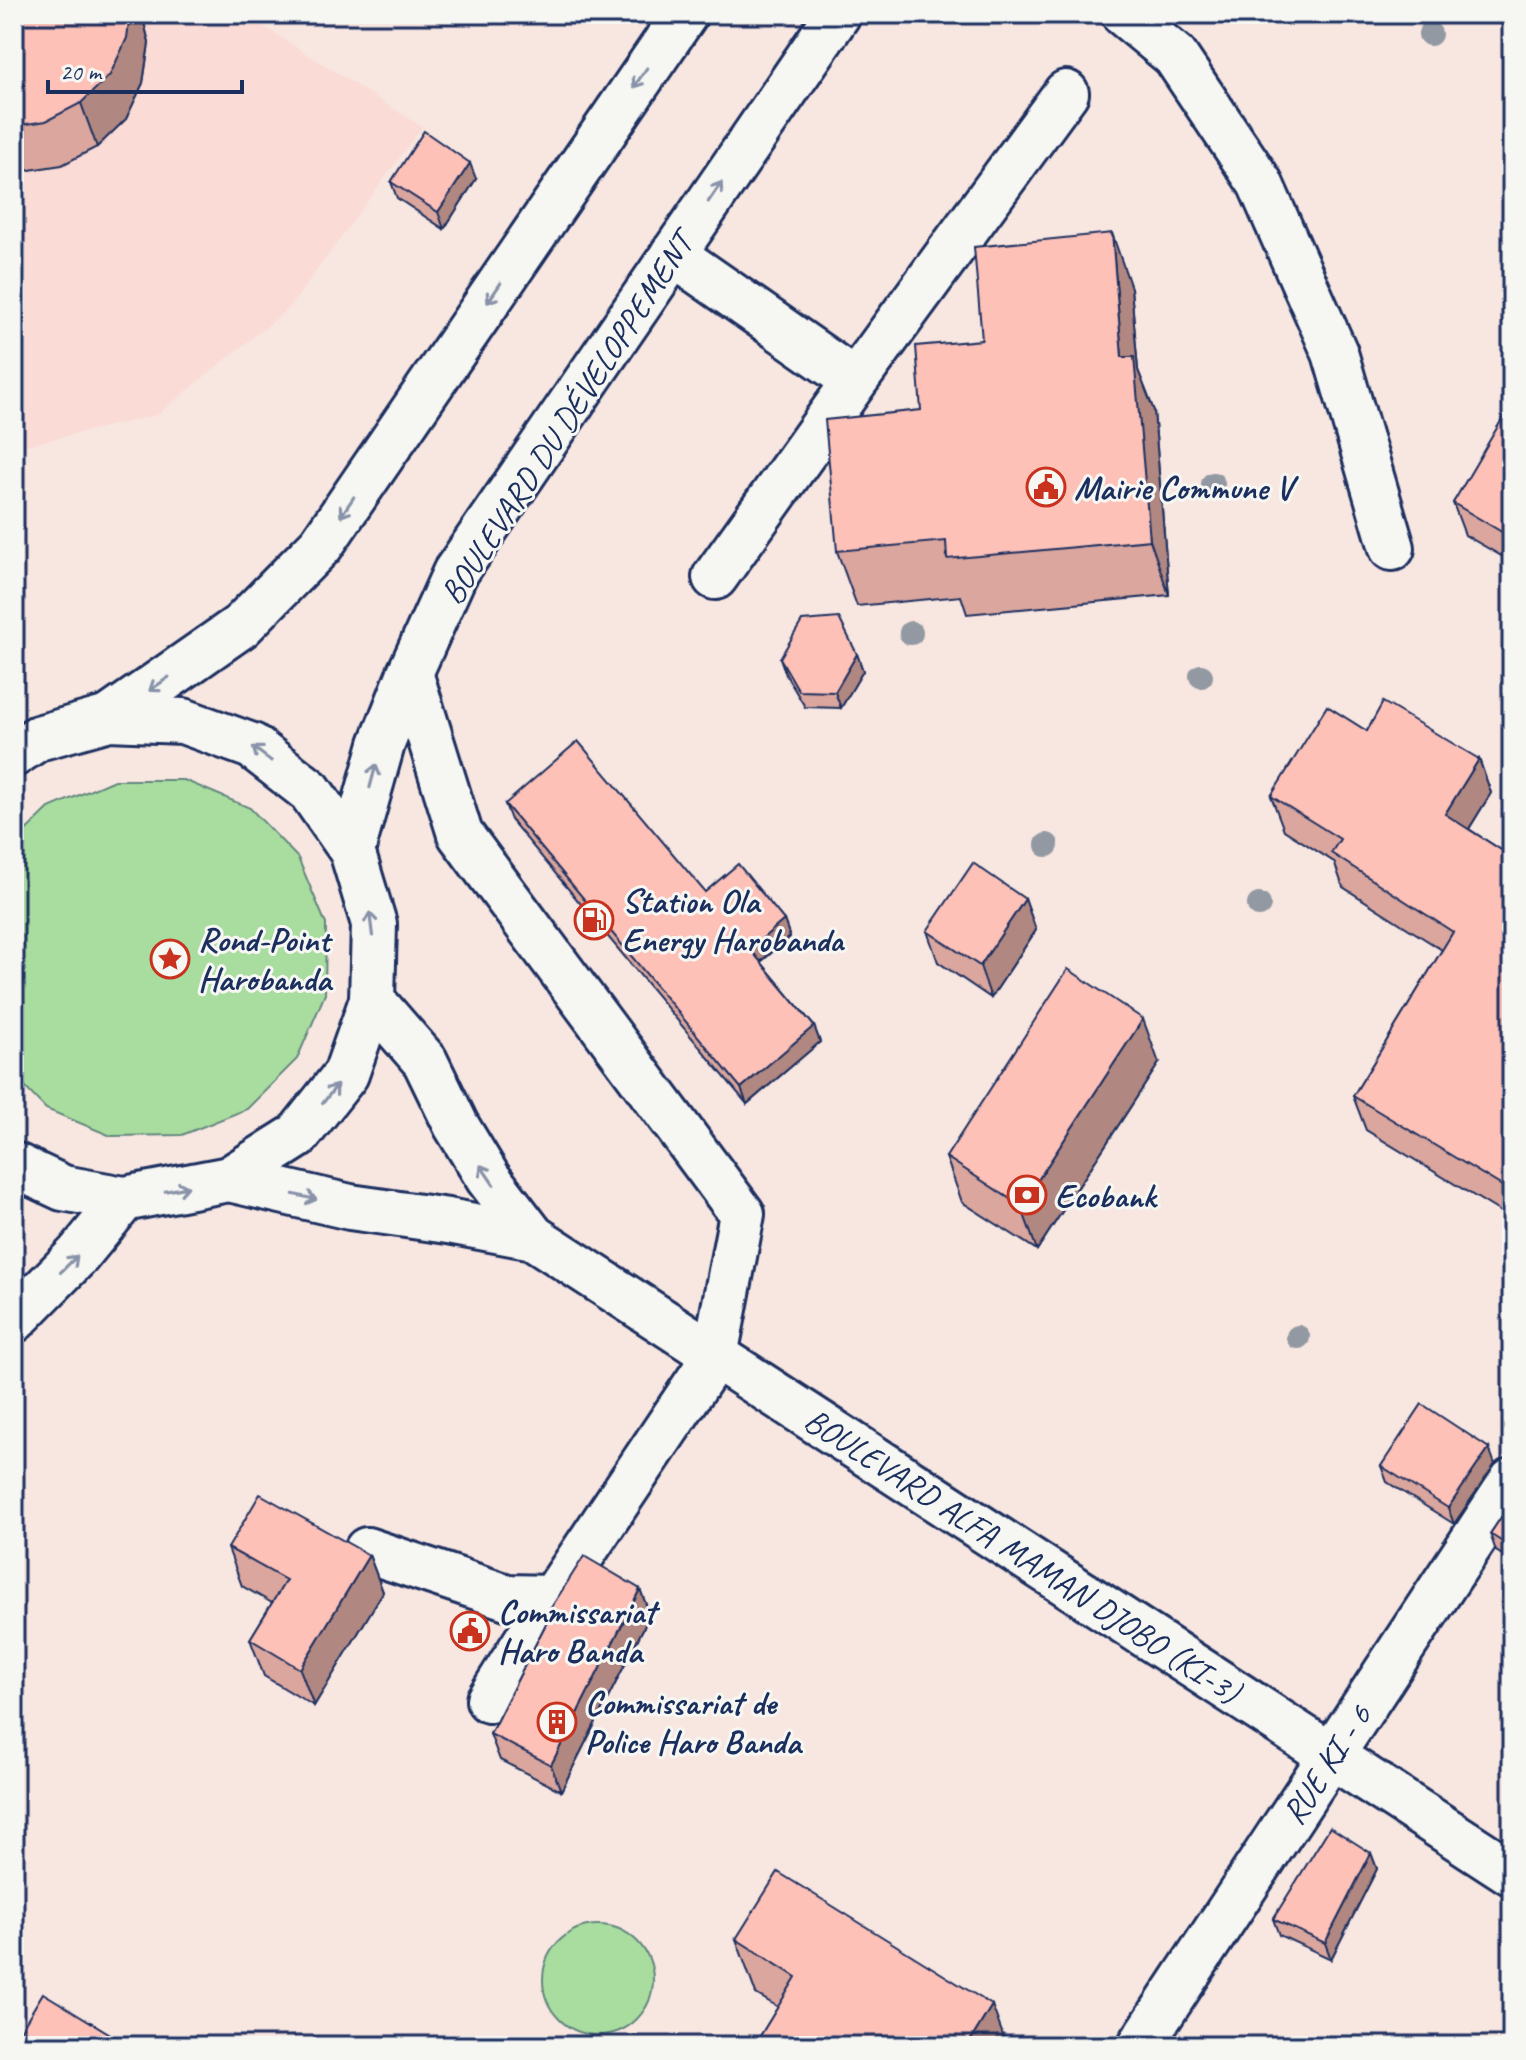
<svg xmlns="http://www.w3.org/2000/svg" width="1526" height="2060" viewBox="0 0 1526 2060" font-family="Caveat,sans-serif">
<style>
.built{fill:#fadbd5}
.green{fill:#a9dd9f;stroke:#62867e;stroke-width:2}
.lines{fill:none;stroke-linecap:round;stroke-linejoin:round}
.minor-casing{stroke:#1b2f5e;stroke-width:50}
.major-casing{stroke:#1b2f5e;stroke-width:50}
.highway-casing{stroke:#1b2f5e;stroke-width:50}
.minor{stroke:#f6f6f2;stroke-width:44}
.major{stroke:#f6f6f2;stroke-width:44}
.highway{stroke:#f6f6f2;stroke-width:44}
.tree{fill:#9299a2}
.wall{fill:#daa69e;stroke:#1b2f5e;stroke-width:2}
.shaded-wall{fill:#b18781;stroke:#1b2f5e;stroke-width:2}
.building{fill:#fdc1b8;stroke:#1b2f5e;stroke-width:2}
.oneway{stroke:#8892a8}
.labels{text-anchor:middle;stroke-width:6;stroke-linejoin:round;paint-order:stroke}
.street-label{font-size:34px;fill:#1b2f5e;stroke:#f6f6f2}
.poi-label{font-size:34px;font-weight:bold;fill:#1b2f5e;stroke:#f6f6f2;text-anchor:start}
</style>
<rect width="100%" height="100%" fill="#f8e6e1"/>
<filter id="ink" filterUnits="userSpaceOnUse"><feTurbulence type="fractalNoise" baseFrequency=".0125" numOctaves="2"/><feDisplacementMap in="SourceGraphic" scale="16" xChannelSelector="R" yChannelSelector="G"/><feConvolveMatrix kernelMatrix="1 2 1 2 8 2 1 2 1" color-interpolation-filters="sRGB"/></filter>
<g filter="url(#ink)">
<!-- built -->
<path class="built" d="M14,14H244L422,127L288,309L157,415L14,448Z"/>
<!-- green -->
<path class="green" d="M114,780H184L250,808L298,858L326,924L325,994L297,1059L247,1109L182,1135L111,1136L46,1109L14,1076V842L49,808Z
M543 1980a55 55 0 1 1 110 0a55 55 0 1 1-110 0Z"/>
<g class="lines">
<defs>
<path id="minor" d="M1124,14L1175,56L1260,183L1335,353L1392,548
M673,254L855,381
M715,577L855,381L1066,93
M410,673L460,834L742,1214L715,1356L553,1598L489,1700
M367,1550L507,1597L553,1598
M1140,2046L1512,1481"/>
<path id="major" d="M372,1000L425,1061L456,1125L488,1178L533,1237L1512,1873
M229,1179L350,1207L448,1221L533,1237"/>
<path id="highway" d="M109,718L241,626L321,545L685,14
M14,754L38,738L109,718L183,721L252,746L310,791L352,851L374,924L372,1000L346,1074L297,1136L229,1179L124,1199L63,1188L14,1165
M352,851L382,744L410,673L455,573L838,14
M14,1320L78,1255L124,1199"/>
</defs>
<!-- minor casing -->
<use href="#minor" class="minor-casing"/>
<!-- major casing -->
<use href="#major" class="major-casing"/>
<!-- highway casing -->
<use href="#highway" class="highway-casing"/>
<!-- minor -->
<use href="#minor" class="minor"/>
<!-- major -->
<use href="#major" class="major"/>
<!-- highway -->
<use href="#highway" class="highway"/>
</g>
<!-- trees -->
<g class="tree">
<circle cx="1430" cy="34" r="12"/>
<circle cx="1213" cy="484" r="12"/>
<circle cx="911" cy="633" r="12"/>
<circle cx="1201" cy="676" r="12"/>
<circle cx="1047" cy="845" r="12"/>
<circle cx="1259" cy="905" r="12"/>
<circle cx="1298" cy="1337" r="12"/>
</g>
<!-- wall -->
<path class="wall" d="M14,14H142L149,43L143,83L126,119L97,147L62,165L23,171L14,170Z
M476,179L444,229L397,198L391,182Z
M1131,288L1138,370L1154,411L1169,595L967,614L961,596L857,606L837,551L921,410L982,340Z
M1512,421V562L1465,535L1453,503Z
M857,654L863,671L841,708L805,707L786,675L780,658Z
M1367,731L1479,759L1491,793L1469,829L1512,857V1219L1366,1130L1353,1096L1442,950L1343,887L1334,862L1284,830L1271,796Z
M505,804L705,892L784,920L790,937L761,962L814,1026L820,1042L747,1104L511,820Z
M1025,899L1036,930L991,998L938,962L927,931Z
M1159,1063L1037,1250L962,1202L946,1157Z
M1495,1464L1454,1524L1387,1482L1381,1466Z
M1512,1501V1561L1496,1551L1490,1534Z
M228,1548L369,1555L383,1592L314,1706L264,1676L250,1639L272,1603L242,1586Z
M640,1589L650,1615L561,1791L500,1760L490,1734L551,1614L549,1611Z
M1371,1853L1377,1869L1331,1959L1279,1935L1273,1919Z
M736,1939L1007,2046H754L778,2007L756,1994Z"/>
<!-- shaded-wall -->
<path class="shaded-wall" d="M130,14H142L149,43L143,83L126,119L97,147L81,103Z
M470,163L476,179L444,229L438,212Z
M1112,233L1131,288L1138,370L1154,411L1169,595L1150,540L1122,357Z
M857,654L863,671L841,708L835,692Z
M1479,759L1491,793L1457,848L1445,814Z
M1025,899L1036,930L991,998L980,966Z
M784,920L790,937L756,965L750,949Z
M1143,1019L1159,1063L1037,1250L1021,1206Z
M814,1026L820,1042L747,1104L741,1088Z
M1489,1448L1495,1464L1454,1524L1448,1508Z
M369,1555L383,1592L314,1706L300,1669Z
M640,1589L650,1615L561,1791L551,1765Z
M1371,1853L1377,1869L1331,1959L1325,1943Z
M992,2005L1007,2046H967Z
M883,2037L886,2046H878Z"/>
<!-- building -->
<path class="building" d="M14,14H130L127,38L110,75L81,103L46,121L14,126Z
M424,131L470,163L438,212L391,182Z
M1112,233L1122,357H1134L1150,540L947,559L946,541L837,551L825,420L921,410L916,346L982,340L974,247Z
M1504,416L1512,421V538L1453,503Z
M839,618L857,654L835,692L799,691L780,658L802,621Z
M1383,702L1479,759L1445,814L1512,857V1192L1353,1096L1453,932L1331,853L1340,839L1271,796L1327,706L1367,731Z
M578,741L705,892L738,864L784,920L750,949L814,1026L741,1088L505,804Z
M973,863L1025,899L980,966L927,931Z
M1068,969L1143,1019L1021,1206L946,1157Z
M1422,1404L1489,1448L1448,1508L1381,1466Z
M260,1494L369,1555L300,1669L250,1639L286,1580L228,1548Z
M1512,1501V1548L1490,1534Z
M584,1556L640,1589L551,1765L490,1734L552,1612L549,1611Z
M1330,1827L1371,1853L1325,1943L1273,1919Z
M778,1872L992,2005L967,2046H898L883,2037L878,2046H754L796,1977L736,1939Z
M43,1993L130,2046H14V2041Z"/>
<!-- one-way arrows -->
<defs><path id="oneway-shaft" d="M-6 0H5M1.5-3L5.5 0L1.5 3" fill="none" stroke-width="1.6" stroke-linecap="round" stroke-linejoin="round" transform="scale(2)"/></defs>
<g class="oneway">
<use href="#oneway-shaft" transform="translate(640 78) rotate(124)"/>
<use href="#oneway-shaft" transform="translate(715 192) rotate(-56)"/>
<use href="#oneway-shaft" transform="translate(494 293) rotate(124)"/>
<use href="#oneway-shaft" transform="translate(347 507) rotate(124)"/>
<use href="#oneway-shaft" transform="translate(159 684) rotate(145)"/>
<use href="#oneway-shaft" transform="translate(262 754) rotate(-143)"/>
<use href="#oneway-shaft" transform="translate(373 776) rotate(-75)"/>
<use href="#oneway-shaft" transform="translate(371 924) rotate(-97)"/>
<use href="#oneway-shaft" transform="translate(330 1094) rotate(-52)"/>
<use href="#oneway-shaft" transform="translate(487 1175) rotate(-124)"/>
<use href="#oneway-shaft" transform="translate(177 1189) rotate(-11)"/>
<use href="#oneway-shaft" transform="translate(305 1197) rotate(13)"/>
<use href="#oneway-shaft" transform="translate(69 1264) rotate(-45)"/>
</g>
</g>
<!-- icons -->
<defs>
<symbol id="civic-ring" viewBox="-11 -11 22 22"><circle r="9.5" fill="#f6f6f2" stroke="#c8321e" stroke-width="1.5"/><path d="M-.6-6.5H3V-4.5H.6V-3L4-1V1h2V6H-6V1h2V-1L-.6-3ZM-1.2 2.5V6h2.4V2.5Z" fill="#c8321e"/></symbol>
<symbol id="fuel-ring" viewBox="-11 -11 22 22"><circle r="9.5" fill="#f6f6f2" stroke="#c8321e" stroke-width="1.5"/><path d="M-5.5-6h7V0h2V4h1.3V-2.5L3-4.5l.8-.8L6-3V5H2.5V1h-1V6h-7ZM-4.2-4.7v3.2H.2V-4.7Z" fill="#c8321e"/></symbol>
<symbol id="sight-ring" viewBox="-11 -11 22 22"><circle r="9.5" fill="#f6f6f2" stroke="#c8321e" stroke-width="1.5"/><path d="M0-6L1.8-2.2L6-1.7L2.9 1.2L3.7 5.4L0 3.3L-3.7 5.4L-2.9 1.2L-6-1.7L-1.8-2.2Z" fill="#c8321e"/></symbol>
<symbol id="bank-ring" viewBox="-11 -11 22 22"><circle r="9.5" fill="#f6f6f2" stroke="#c8321e" stroke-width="1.5"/><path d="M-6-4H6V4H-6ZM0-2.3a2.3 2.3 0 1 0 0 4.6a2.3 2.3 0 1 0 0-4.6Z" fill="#c8321e"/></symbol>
<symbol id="building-ring" viewBox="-11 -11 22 22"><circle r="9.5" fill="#f6f6f2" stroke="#c8321e" stroke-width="1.5"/><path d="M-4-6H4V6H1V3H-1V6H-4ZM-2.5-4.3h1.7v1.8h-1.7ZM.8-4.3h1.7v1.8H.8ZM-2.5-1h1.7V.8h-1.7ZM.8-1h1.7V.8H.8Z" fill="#c8321e"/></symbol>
</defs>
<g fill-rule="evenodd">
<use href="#civic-ring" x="1024" y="465" width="44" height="44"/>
<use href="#fuel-ring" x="572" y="898" width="44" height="44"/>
<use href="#sight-ring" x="148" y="937" width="44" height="44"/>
<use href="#bank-ring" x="1005" y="1173" width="44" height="44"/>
<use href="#civic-ring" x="448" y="1609" width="44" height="44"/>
<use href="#building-ring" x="535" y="1700" width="44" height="44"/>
</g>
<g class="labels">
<!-- street labels -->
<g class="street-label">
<text transform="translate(566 418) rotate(-57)" y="12">BOULEVARD DU DÉVELOPPEMENT</text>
<text transform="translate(1023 1555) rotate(33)" y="12">BOULEVARD ALFA MAMAN DJOBO (KI-3)</text>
<text transform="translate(1326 1764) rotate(-57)" y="12">RUE KI - 6</text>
</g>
<!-- poi labels -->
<g class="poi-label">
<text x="1074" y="499">Mairie Commune V</text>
<text x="622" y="912">Station Ola<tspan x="622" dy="39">Energy Harobanda</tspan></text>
<text x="198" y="951">Rond-Point<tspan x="198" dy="39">Harobanda</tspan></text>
<text x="1055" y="1207">Ecobank</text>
<text x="498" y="1623">Commissariat<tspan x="498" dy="39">Haro Banda</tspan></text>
<text x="585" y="1714">Commissariat de<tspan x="585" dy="39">Police Haro Banda</tspan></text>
</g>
</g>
<!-- margin -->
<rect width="1526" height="2060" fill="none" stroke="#f6f6f2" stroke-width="48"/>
<rect x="24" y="24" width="1478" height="2012" fill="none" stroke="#1b2f5e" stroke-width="3" filter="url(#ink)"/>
<!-- scale -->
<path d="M48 80v12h194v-12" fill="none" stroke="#1b2f5e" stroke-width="4"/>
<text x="60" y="80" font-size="24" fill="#1b2f5e" stroke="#f6f6f2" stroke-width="6" paint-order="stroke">20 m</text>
</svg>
